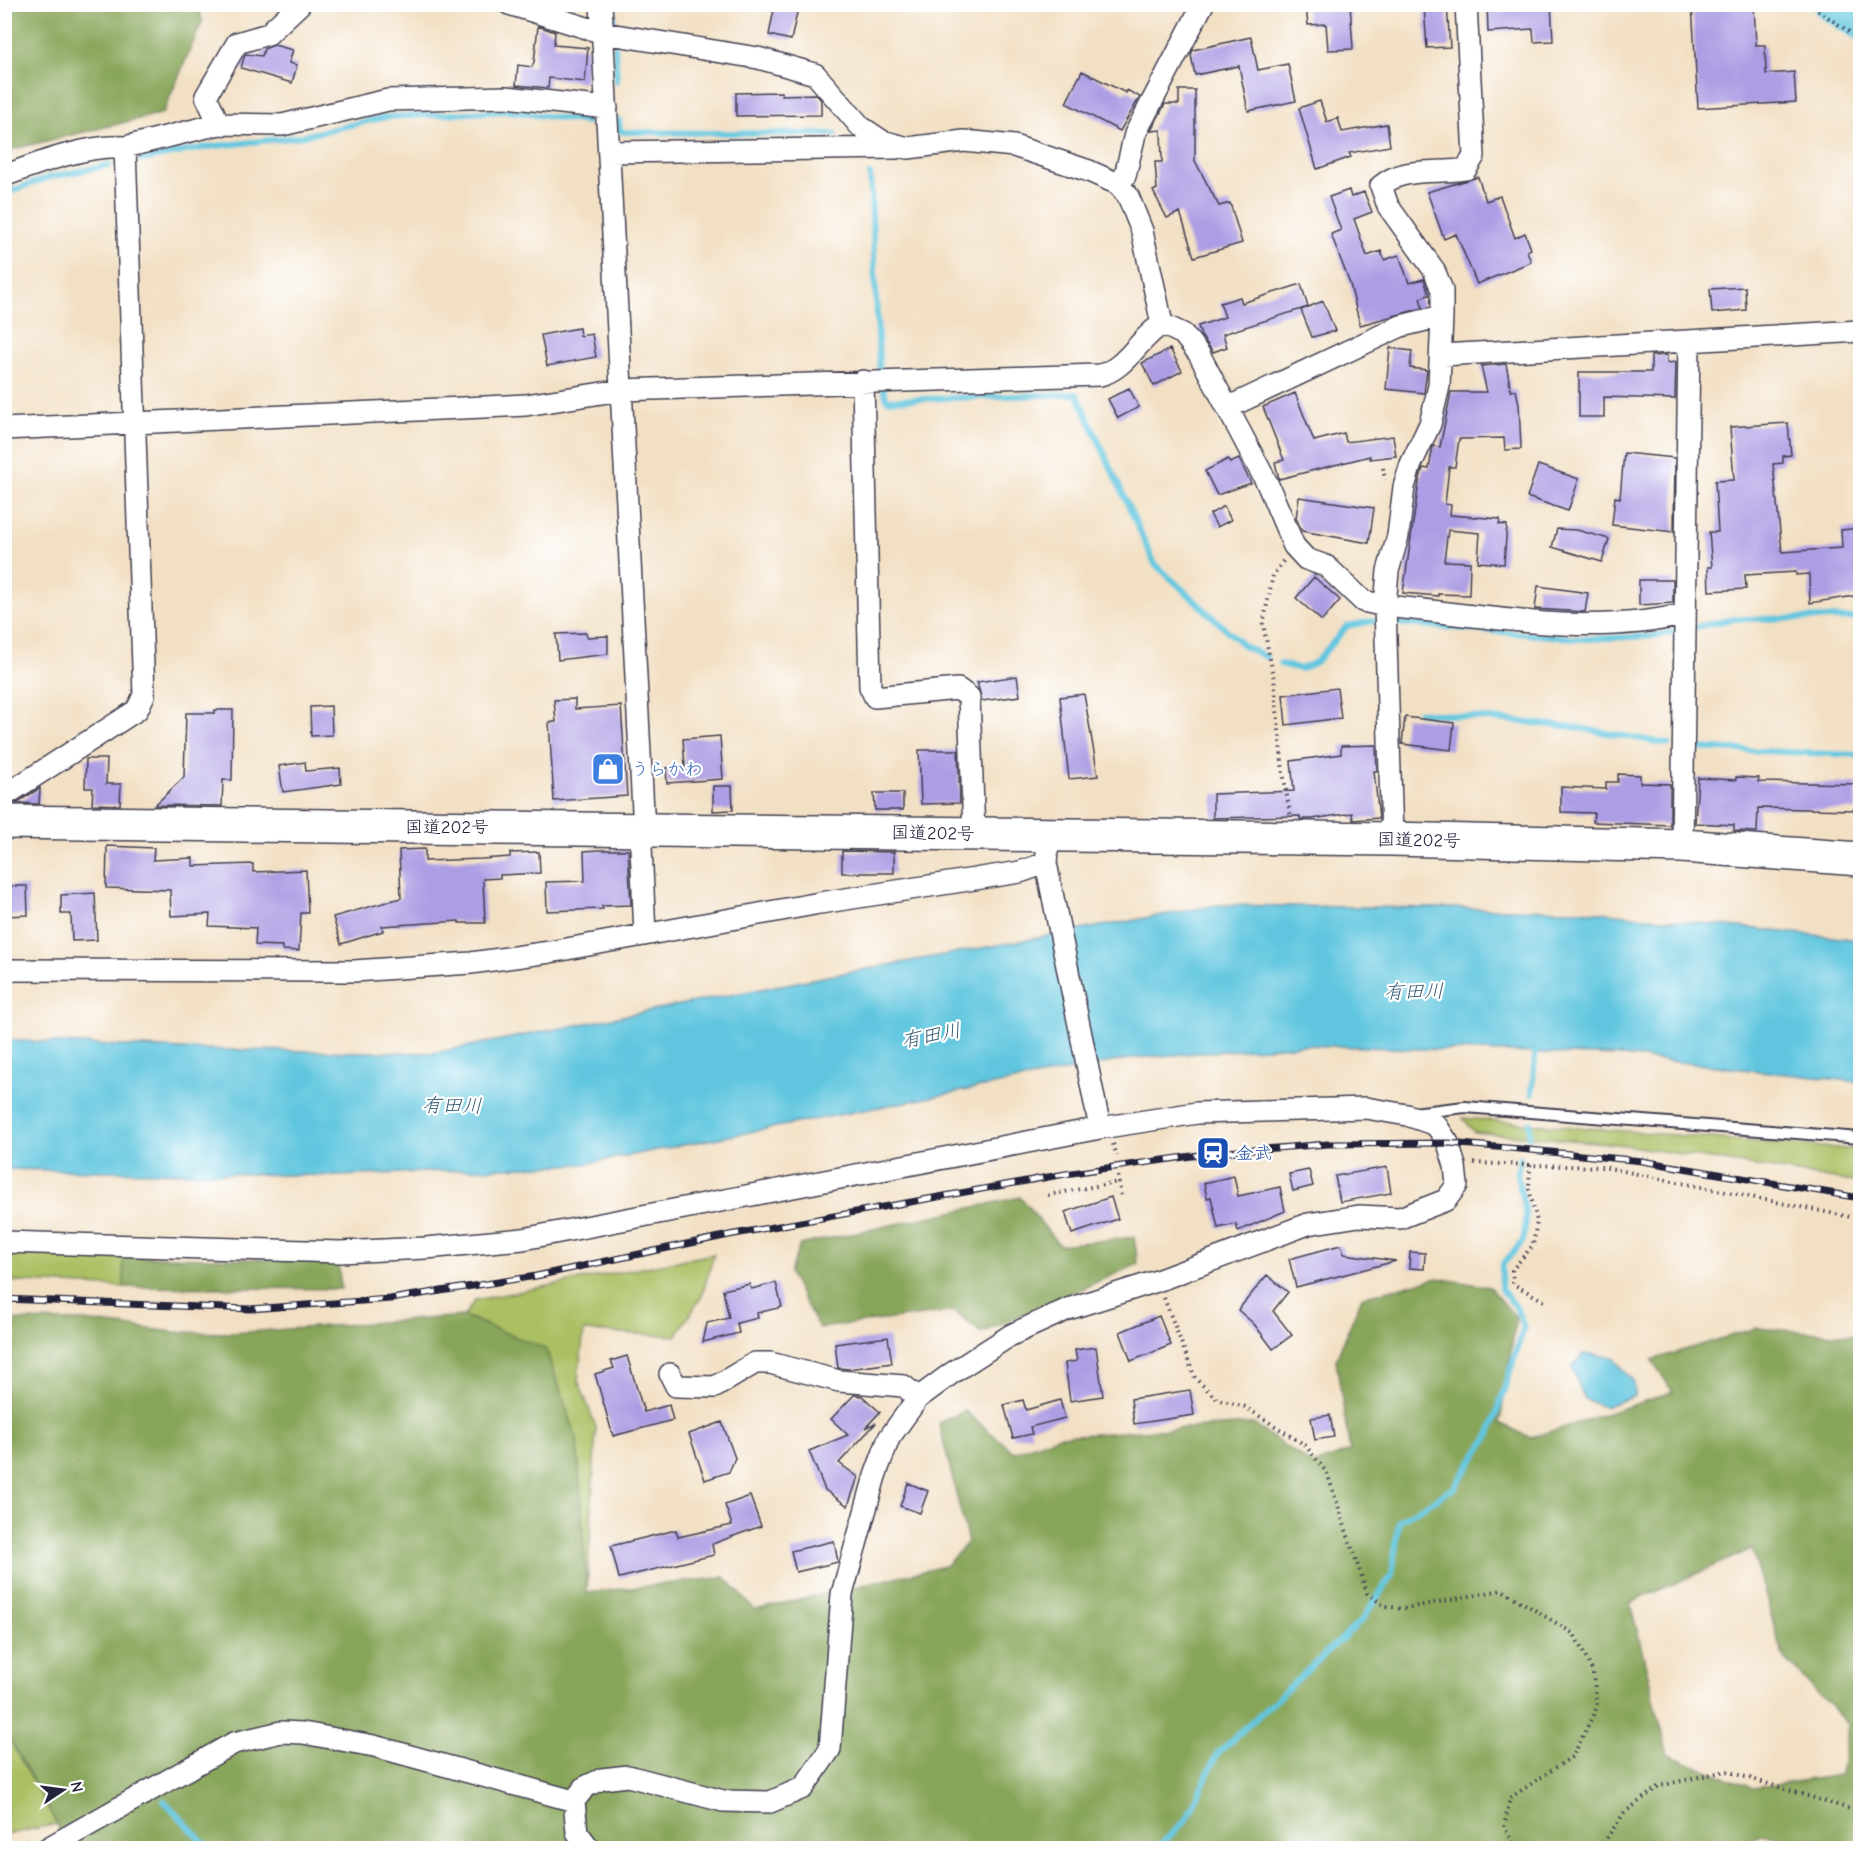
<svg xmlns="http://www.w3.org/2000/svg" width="1865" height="1853" viewBox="0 0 1865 1853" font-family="'Comic Neue','Klee One',sans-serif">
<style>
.green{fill:#abc064;stroke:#667150;stroke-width:1.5}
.forest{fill:#88a65a;stroke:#55644a;stroke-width:1.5;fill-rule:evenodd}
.water{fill:#61c6df;stroke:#42748d;stroke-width:1.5}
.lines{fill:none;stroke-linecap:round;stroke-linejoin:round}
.stream{stroke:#61c6df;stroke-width:6}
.river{stroke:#61c6df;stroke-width:34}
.building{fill:#ad9de4}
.lane-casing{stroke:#413e50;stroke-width:14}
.street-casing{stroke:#413e50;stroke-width:24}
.highway-casing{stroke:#413e50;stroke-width:36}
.path{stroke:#413e50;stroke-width:4;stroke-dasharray:1.5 4.5;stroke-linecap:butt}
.lane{stroke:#fff;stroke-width:10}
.street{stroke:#fff;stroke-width:21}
.highway{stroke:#fff;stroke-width:33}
.rail-casing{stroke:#22223b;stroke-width:7}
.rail{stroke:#fff;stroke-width:4.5;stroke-dasharray:14;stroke-linecap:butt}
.labels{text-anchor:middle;stroke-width:4.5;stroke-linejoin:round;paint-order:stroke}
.shop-label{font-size:18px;fill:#366cbe;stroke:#fff;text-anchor:start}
.street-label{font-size:18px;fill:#22223b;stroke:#fff}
.transit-label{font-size:18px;fill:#164399;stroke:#fff;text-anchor:start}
.water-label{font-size:20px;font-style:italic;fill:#385b74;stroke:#fff}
</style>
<rect width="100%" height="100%" fill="#fff"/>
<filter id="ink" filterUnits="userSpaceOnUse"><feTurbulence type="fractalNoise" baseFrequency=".0167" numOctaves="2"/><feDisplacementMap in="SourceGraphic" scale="12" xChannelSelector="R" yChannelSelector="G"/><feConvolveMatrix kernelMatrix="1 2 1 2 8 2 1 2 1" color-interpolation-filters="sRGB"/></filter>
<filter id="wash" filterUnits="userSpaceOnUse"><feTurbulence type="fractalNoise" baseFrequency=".008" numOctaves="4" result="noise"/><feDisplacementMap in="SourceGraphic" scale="24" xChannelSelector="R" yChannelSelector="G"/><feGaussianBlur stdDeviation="1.35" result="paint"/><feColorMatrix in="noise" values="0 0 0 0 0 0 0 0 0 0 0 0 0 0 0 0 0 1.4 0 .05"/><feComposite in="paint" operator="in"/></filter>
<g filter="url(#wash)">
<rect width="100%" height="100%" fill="#f2e0c4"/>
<!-- green -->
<path class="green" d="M1463,1118L1860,1150V1183L1618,1144L1474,1132Z
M4,1253L123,1256L124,1287L5,1281Z
M714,1254L702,1296L676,1336L584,1331L578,1380L596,1427L587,1593L577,1439L546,1350L464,1316L475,1300Z
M5,1731L57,1824L5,1835Z"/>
<!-- forest -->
<path class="forest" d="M4,5H199L202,22L163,113L5,151Z
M1020,1197L1059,1245L1134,1237L1138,1264L981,1333L954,1311L819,1328L789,1273L800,1245Z
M123,1256L338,1261L341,1289L124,1287Z
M1437,1278L1490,1287L1516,1318L1500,1423L1531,1438L1673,1392L1652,1360L1756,1328L1860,1336V1848H1824L1814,1843L1762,1835L1728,1848H66L57,1824L5,1731L4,1320L84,1321L174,1332L232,1333L464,1316L546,1349L577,1439L587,1593L725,1577L755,1610L945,1566L968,1542L939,1423L965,1411L1014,1452L1060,1436L1253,1424L1313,1465L1350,1451L1336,1360L1362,1297ZM1752,1549L1783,1656L1848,1725L1841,1775L1752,1788L1668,1755L1630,1603Z"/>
<!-- water -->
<path class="water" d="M1217,905L1579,910L1860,940V1082L1623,1056L1304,1045L1133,1058L585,1164L339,1176L5,1169L4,1040L182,1049L433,1053L812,979Z
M1583,1354L1612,1357L1634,1382L1635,1396L1604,1407L1584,1399L1572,1367Z"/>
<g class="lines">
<!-- stream -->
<path class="stream" d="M613,4L614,25
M615,47L617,81
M619,120L620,131L625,132L835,134
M141,160L207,147L297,137L386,117L509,111L587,122
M870,174L880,377
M4,194L47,178L109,165
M883,387L887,400L1077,394L1155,564L1244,646L1266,657
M1280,664L1301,669L1316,662L1347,626L1373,621L1584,639L1653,636L1733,619L1860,618
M1419,712L1573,727L1669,744
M1691,748L1860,755
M1532,1093L1536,1046
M1529,1137L1530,1123
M164,1801L209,1848
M1157,1848L1187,1819L1217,1754L1363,1619L1392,1575L1399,1521L1454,1488L1490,1434L1524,1327L1516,1307L1501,1289L1502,1265L1523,1241L1526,1214L1517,1175L1520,1158"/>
<!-- river -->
<path class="river" d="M1830,4L1860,23"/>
</g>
<g id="blocks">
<!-- building -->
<path class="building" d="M775,4H799L791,40L769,35Z
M1350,4L1353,49L1328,50L1326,24L1308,25L1306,7Z
M1487,4H1551L1553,41L1534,42L1533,29L1488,32Z
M1692,4H1731V8L1754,6L1756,45H1765L1766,74L1794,72L1796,102L1698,108Z
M1447,5L1450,47L1427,48L1424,6Z
M538,26L555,32L554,45L588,48L585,82L549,78L548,88L516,85L518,65L532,67L534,62Z
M1251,37L1258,70L1288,64L1296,101L1248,111L1239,66L1195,75L1191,55L1193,50Z
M274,45L293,50L289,63L297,65L292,83L241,68L245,54L262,56L264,49Z
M1082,71L1126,93L1127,90L1140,97L1120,131L1066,103Z
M1179,90H1195V161L1219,206L1230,203L1242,243L1194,257L1180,212L1167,218L1153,191L1157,189L1155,162H1162L1161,130L1151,131L1165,104H1179Z
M782,92V95L816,94L821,100V115L736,116V93Z
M1320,101L1327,122L1338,118L1342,132L1387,124L1390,146L1349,153L1351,157L1317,169L1299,108Z
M1478,177L1486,201L1500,196L1515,238L1525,233L1531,249L1527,251L1531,262L1477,284L1456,234L1444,239L1427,192Z
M1349,190L1351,197L1364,192L1372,212L1354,219L1367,256L1381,251L1384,260L1399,255L1409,283L1424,279L1429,295L1420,298L1423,308L1360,325L1350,284L1331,234L1341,230L1329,197Z
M1301,284L1308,307L1223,334L1227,347L1213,352L1201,336L1198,326L1225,317L1220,303L1240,297L1242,303Z
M1745,287L1746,310L1712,313L1710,289Z
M1323,301L1335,331L1312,337L1301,310Z
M579,328L580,336L592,334L596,357L547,366L541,335Z
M1390,348L1412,351L1410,368L1427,370L1424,393L1386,389Z
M1170,349L1182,371L1154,386L1142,363Z
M1667,355V363L1676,362L1675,399L1604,397V417H1579V372H1651V356Z
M1506,364L1511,391L1516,390L1519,404L1521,449L1505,450L1504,438L1459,439L1455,467H1449L1445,504L1451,505L1450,515L1500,519L1499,524L1507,525L1504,564L1478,562L1480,533L1448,530L1444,561L1470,562L1469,595L1438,594V596L1403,593L1419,482L1423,468L1429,469L1433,446L1440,447L1451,392H1487L1481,366Z
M1129,388L1139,407L1118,418L1108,399Z
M1295,393L1314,441L1344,433L1346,442L1393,436L1396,456L1370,459V456L1279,479L1275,462L1284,460L1263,407Z
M1788,423L1791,455L1783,456V463L1773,464L1782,552L1842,548L1841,530L1860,528V595L1810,603L1809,574L1796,575V572L1745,575L1746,589L1709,591L1708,567H1712L1709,532H1718L1715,481L1734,480L1730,427Z
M1624,453L1675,458L1674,532L1612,525L1615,497L1620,498Z
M1228,459L1230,463L1239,459L1251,483L1217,495L1205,471Z
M1538,465L1579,479L1568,511L1527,497Z
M1299,497L1374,508L1369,543L1302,531L1296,518Z
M1224,506L1231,520L1217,527L1210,514Z
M1557,529L1577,530L1609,539L1602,562L1552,547Z
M1314,577L1340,600L1322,621L1296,598Z
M1639,580H1673V603L1639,605Z
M1538,586L1588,593L1585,612L1535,609Z
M586,633L587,637L608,636V654L558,660L556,634Z
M1017,676L1020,696L982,701L977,682Z
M1337,688L1341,718L1286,725L1283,695Z
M1084,694L1098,776L1069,779L1060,697Z
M575,699V709L621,706L627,796L554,801L549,722H556L554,700Z
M331,706L332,735L311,736L310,707Z
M215,710H233L232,780H223L222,806L155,805L184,777L186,713H215Z
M1405,717L1454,723L1451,750L1402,744Z
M720,736L723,779L667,783L666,768L685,767L683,739Z
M1376,745L1377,771H1374L1379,818L1353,820L1352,813L1312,819H1300V816L1213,818V794L1294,791L1291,761L1341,754V746Z
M919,750H958L960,803L921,804Z
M86,759H107L106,784H121L120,805L92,804L93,788H85Z
M305,762L306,771L340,768L341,784L283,792L279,766Z
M1618,774L1640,775V783L1670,784V825L1593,822L1594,813L1561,812V787L1606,789V782H1618Z
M1736,777L1759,778L1758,782L1857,784L1856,810L1758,808L1757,832L1734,831V825L1695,823L1698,778L1736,780Z
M713,786H732L733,810L713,811Z
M40,788L39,804L16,803Z
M874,793H903V810H875Z
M107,846L154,848L153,860L193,858V866L253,864V872L306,870L308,913H301L299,951L282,950V946L255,945L256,928L209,926L210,914L171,916L170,890L106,888Z
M425,849V861L482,859L510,857V853L539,852L540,873L500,875V878L483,879L485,923H459V921L382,926L383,931L341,944L333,917L401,898L399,850Z
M599,850H628L631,905L602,906L603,909L547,911L546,882L585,881L584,851Z
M842,851L894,852V873H842Z
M4,886H27L28,915L4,916Z
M95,893L97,940L72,941L71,914H61V895Z
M1387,1167L1391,1193L1340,1202L1335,1176Z
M1309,1170L1313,1186L1293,1191L1289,1174Z
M1234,1176L1238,1196L1280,1187L1285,1211L1238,1231L1236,1224L1218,1228L1211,1197L1207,1198L1204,1183Z
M1111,1197L1118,1219L1072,1234L1065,1212Z
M1341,1245L1344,1254L1396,1261L1296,1287L1289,1259Z
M1410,1252L1425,1253L1424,1269L1409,1268Z
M1267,1275L1288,1292L1273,1311L1292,1335L1273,1349L1254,1324L1238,1310Z
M776,1283L782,1307L757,1313L758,1318L737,1323L739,1333L703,1342L707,1323L729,1318L723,1290L750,1284L751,1289Z
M1159,1316L1171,1345L1131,1361L1120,1332Z
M888,1337L892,1363L848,1369L838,1368L835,1344Z
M1096,1347L1103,1396L1070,1401L1065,1363L1077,1361L1075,1350Z
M627,1356L644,1412L669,1405L673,1420L613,1436L595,1374L614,1368L611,1361Z
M1190,1390L1194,1415L1134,1424L1131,1399Z
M854,1395L862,1396L880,1412L865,1428L876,1423L839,1463L858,1477L848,1506L825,1490L809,1451L848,1435L831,1419Z
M1023,1400L1026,1410L1060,1400L1065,1418L1030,1427L1032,1434L1013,1438L1004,1405Z
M1330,1415L1334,1437L1315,1440L1311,1418Z
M722,1422L735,1458L729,1472L705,1480L689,1434Z
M908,1483L928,1491L920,1513L900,1506Z
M750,1496L761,1526L712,1544L714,1555L619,1578L611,1546L676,1530L678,1537L732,1525L725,1505Z
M834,1541L838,1562L796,1572L791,1551Z"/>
</g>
</g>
<g filter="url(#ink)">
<use href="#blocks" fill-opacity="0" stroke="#413e50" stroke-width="1.5"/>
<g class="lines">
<defs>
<path id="lane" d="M1413,1113L1465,1107L1860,1138"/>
<path id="street" d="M509,4L603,33L758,58L815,74L861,127L882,141L908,148L964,141L1014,146L1089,171L1118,184L1128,196L1142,231L1162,324L1183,334L1199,354L1267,483L1294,546L1306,559L1326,566L1363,601L1385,606C1482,615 1590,638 1685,614
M601,4L644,830L641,846L645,935
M219,124L206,96L237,43L268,34L300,4
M609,152L896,148
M4,176C38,163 89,144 125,147L219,124L282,125L388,100L506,97L607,108
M1118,184L1125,176L1135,134L1203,4
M1442,355L1860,331
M863,381L870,687L875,697L958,689L969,697L974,834
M1229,407L1401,326L1442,316
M4,429L526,405L621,390L1100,375C1126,369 1139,338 1162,324
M4,796L137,710L144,695L125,147
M1392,839L1385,606L1388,571L1398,536L1404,487L1411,464L1430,424L1439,386L1442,316V290L1434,270L1388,206L1381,186C1403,166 1438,174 1466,169L1474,156L1466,4
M1682,846L1689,341
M1047,852L1046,863L1100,1128
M4,970L354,971L471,963L550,952L820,903L1020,872L1046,863
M4,1242L340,1252L426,1248L523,1239L1100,1128L1197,1113L1366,1108L1407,1115L1436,1125L1448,1143L1455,1166L1457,1185L1446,1200L1400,1218L1359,1216L1308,1224L1157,1281L1068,1309L1011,1335L952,1373L918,1398L889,1438L875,1476L842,1594L830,1749L803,1788L770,1802L723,1801L628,1776L602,1779L585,1787L574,1801L577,1832L589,1848
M670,1374L676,1386L715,1387L755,1363H770L839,1381L904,1386L918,1398
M48,1848L234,1743L281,1732L303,1733L374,1746L574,1801"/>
<path id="highway" d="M4,822L1392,839L1682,846L1860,859"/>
</defs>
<!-- lane casing -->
<use href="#lane" class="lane-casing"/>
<!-- street casing -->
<use href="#street" class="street-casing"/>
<!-- highway casing -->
<use href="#highway" class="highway-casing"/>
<!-- path -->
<path class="path" d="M1808,4L1860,39
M1383,468L1385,480
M1283,561L1273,575L1263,624L1274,679L1283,772L1290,814
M1113,1144L1117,1156
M1474,1163L1530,1165
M1118,1176L1121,1197
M1048,1195L1118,1182
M1164,1298L1195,1378L1217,1399L1245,1407L1305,1445L1327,1473L1367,1593L1383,1605L1401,1609L1502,1590L1574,1634L1593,1672L1597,1707L1573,1756L1510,1798L1504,1827L1516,1848
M1544,1301L1513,1284L1512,1270L1533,1245L1537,1221L1529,1189L1530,1165L1603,1167L1860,1219
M4,1844L8,1846L31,1839
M1600,1848L1624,1813L1659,1786L1726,1771L1860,1812"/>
<!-- lane -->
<use href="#lane" class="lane"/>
<!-- street -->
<use href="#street" class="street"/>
<!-- highway -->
<use href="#highway" class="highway"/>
<defs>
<path id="rail" d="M4,1299L250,1309L390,1299L536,1276L729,1235L1065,1174L1213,1153L1328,1144L1448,1143L1520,1149L1642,1161L1860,1198"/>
</defs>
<!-- rail casing -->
<use href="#rail" class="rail-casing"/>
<!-- rail -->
<use href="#rail" class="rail"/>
</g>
</g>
<!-- icons -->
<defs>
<symbol id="shop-square" viewBox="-11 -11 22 22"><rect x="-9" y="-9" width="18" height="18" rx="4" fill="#3f7fe0" stroke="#fff"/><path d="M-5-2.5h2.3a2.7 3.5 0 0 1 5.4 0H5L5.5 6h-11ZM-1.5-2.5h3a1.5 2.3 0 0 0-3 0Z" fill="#fff"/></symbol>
<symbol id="station-square" viewBox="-11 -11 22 22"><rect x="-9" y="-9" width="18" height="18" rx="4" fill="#1a4fb4" stroke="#fff"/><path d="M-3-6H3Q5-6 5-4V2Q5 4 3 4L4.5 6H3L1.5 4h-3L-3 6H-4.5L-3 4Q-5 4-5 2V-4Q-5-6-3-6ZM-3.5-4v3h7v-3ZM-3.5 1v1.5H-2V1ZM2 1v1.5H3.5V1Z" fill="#fff"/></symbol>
</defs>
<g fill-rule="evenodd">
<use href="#shop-square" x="589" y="750" width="38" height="38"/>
<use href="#station-square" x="1194" y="1134" width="38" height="38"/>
</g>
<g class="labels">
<!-- shop labels -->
<g class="shop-label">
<text x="631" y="775">うらかわ</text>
</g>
<!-- street labels -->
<g class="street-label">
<text x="447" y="833">国道202号</text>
<text transform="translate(933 833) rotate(1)" y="6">国道202号</text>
<text transform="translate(1419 840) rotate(1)" y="6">国道202号</text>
</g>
<!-- transit labels -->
<g class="transit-label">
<text x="1236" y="1159">金武</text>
</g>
<!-- water labels -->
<g class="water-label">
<text transform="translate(1414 991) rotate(-1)" y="7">有田川</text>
<text transform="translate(931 1035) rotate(-11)" y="7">有田川</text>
<text transform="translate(452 1105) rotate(1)" y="7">有田川</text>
</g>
</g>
<!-- margin -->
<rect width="1865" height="1853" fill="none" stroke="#fff" stroke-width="24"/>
<!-- north arrow -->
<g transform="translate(63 1790) rotate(77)" stroke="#ffffff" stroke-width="4.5" paint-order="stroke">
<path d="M0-4.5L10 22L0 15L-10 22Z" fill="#22223b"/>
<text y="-9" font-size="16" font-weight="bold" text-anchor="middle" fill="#22223b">N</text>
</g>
</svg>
